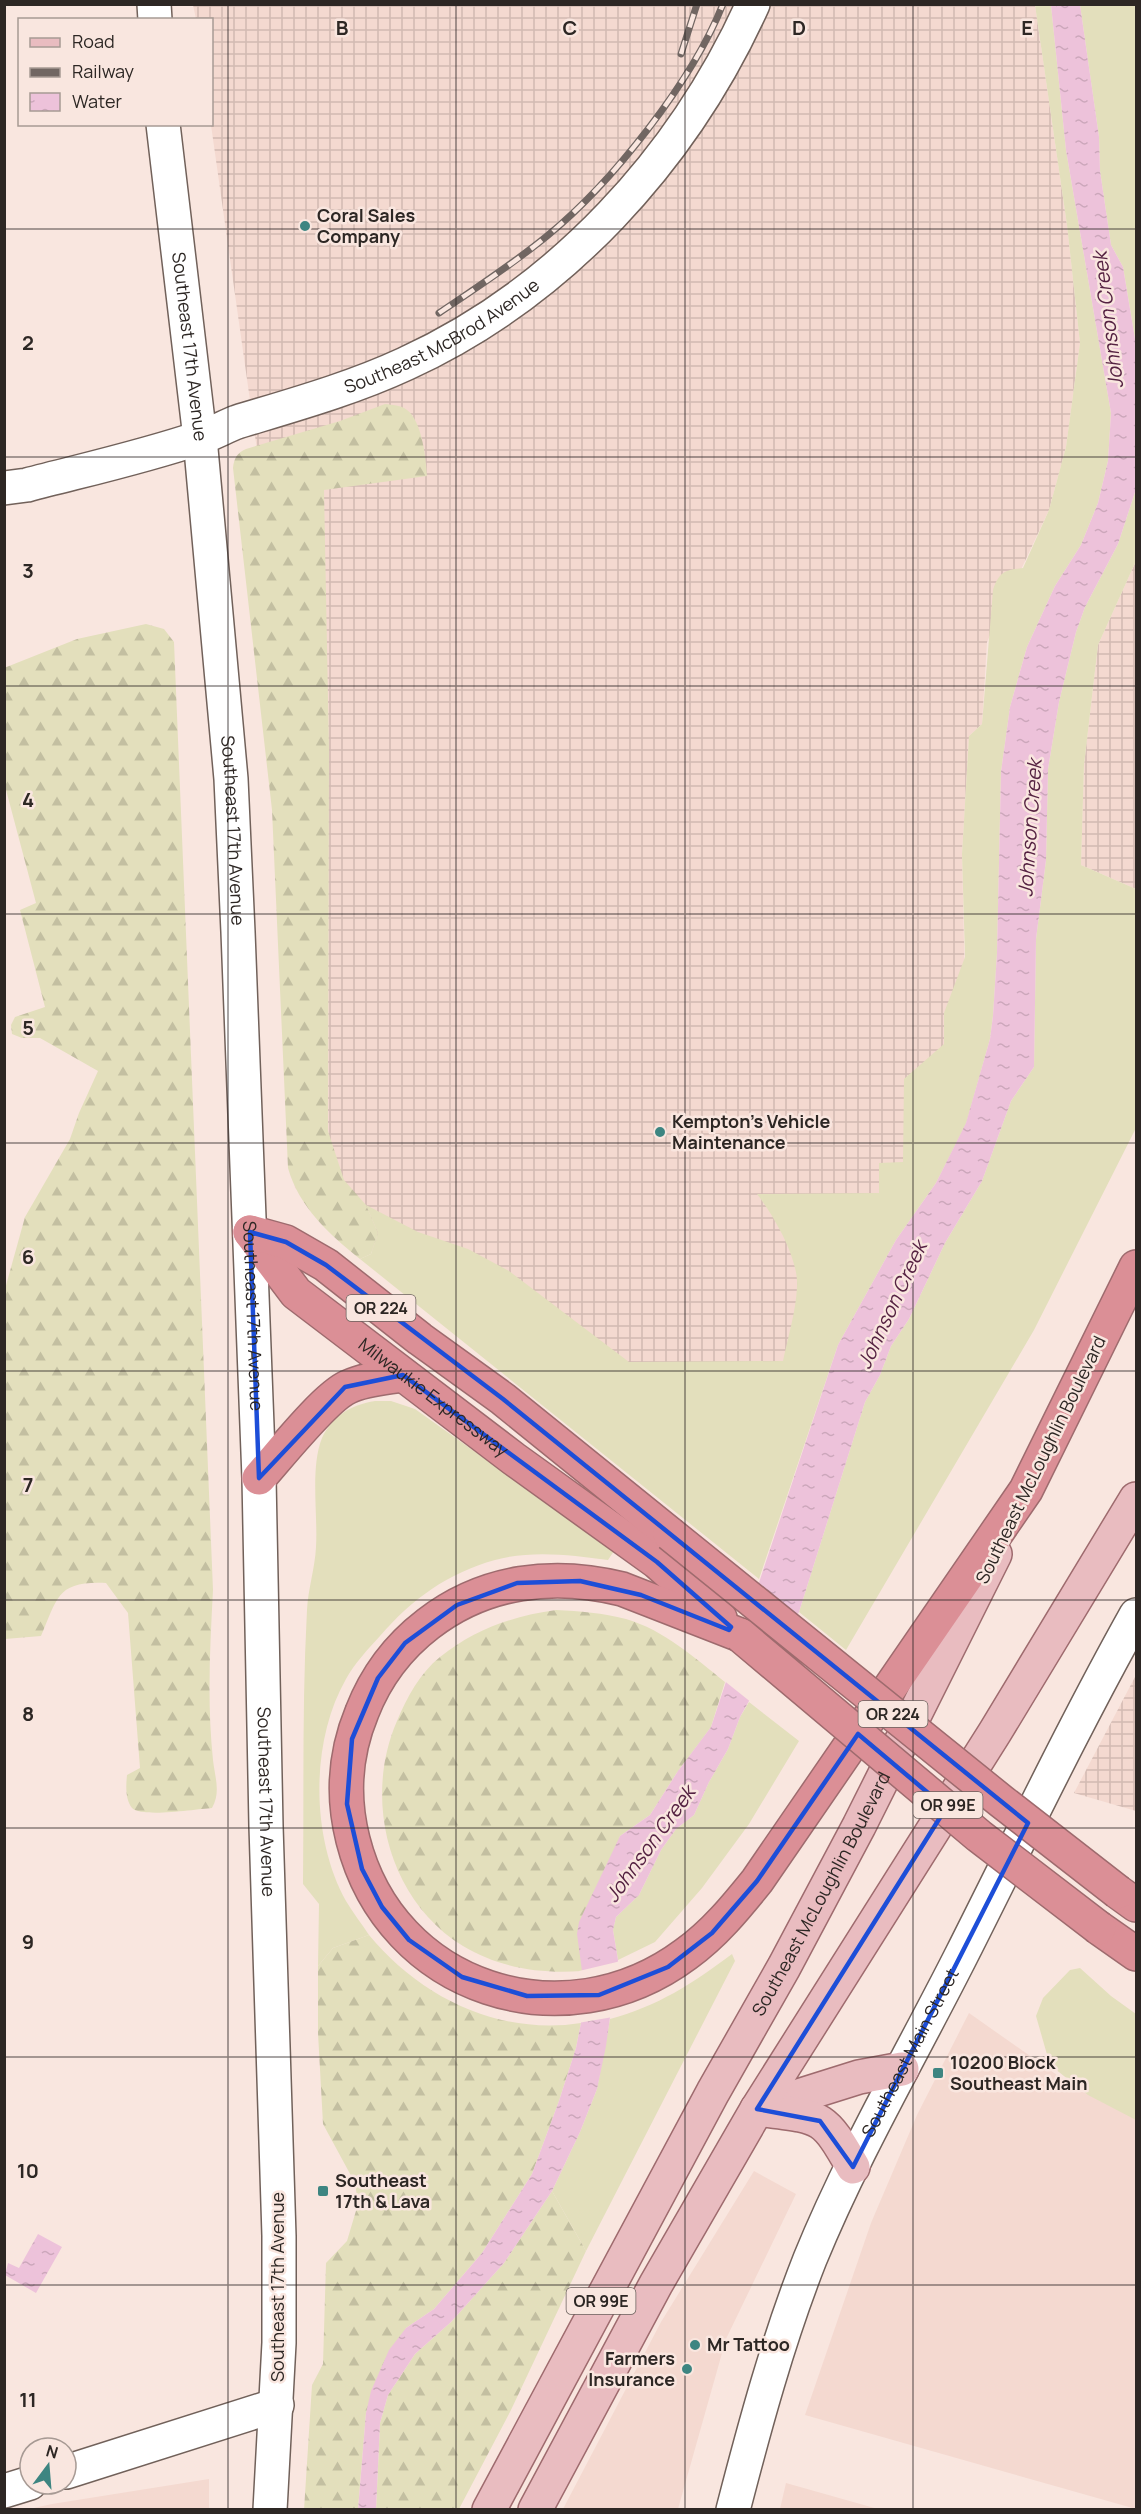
<svg xmlns="http://www.w3.org/2000/svg" width="1141" height="2514" viewBox="0 0 1141 2514" font-family="Manrope,sans-serif">
<style>
.built{fill:#f4d9d0}
.industrial{fill:url(#industrial-grid)}
.grass{fill:#e3dfbc}
.forest{fill:url(#forest-firs)}
.water{fill:url(#water-ripples)}
.pier{fill:#f9e6df}
.lines{fill:none;stroke-linecap:round;stroke-linejoin:round}
.street-casing{stroke:#71615a;stroke-width:36}
.secondary-casing{stroke:#71615a;stroke-width:36}
.primary-casing{stroke:#9e6b6e;stroke-width:36}
.highway-casing{stroke:#9e6b6e;stroke-width:36}
.street{stroke:#fff;stroke-width:33}
.secondary{stroke:#fff;stroke-width:33}
.primary{stroke:#e9bcc0;stroke-width:33}
.highway{stroke:#db8f96;stroke-width:33}
.rail-casing{stroke:#716662;stroke-width:7}
.rail{stroke:#f9e6df;stroke-width:4.5;stroke-dasharray:14;stroke-linecap:butt}
.highway-bridge-casing{stroke:#9e6b6e;stroke-width:36;stroke-linecap:butt}
.highway-bridge{stroke:#db8f96;stroke-width:33}
.marked{fill:none;stroke:#1d4ed8;stroke-width:4.5;stroke-linejoin:round}
.grid{fill:none;stroke:#2d2724;stroke-width:1.5;stroke-opacity:0.55}
.poi-dot{fill:#3d8581;stroke:#f9e6df;stroke-width:2}
.labels{text-anchor:middle;stroke-width:5;stroke-linejoin:round;paint-order:stroke}
.shield{fill:#f9e6df;stroke:#6a605c;stroke-width:1.5}
.shield-label{font-size:16px;font-weight:bold;fill:#2d2724}
.poi-label{font-size:18px;font-weight:bold;fill:#2d2724;stroke:#f9e6df;text-anchor:start}
.street-label{font-size:18px;fill:#2d2724;stroke:#f9e6df}
.water-label{font-size:20px;font-style:italic;fill:#552242;stroke:#f9e6df}
.grid-label{font-size:20px;text-anchor:middle;font-weight:bold;fill:#2d2724;stroke:#f9e6df;stroke-width:5;stroke-linejoin:round;paint-order:stroke}
</style>
<defs>
<pattern id="industrial-grid" width="8" height="8" patternUnits="userSpaceOnUse" patternTransform="scale(1.5)"><rect width="8" height="8" fill="#f4d9d0"/><path d="M0 4h8M4 0v8" fill="none" stroke="#d2bab2"/></pattern>
<pattern id="forest-firs" width="22" height="20" patternUnits="userSpaceOnUse" patternTransform="scale(1.5)"><rect width="22" height="20" fill="#e3dfbc"/><path d="M5 1l3.5 6h-7zM16 11l3.5 6h-7z" fill="#c3bfa1"/></pattern>
<pattern id="water-ripples" width="26" height="14" patternUnits="userSpaceOnUse" patternTransform="scale(1.5)"><rect width="26" height="14" fill="#edc2da"/><path d="M2 4q2-2 4 0t4 0M15 11q2-2 4 0t4 0" fill="none" stroke="#cca7bb"/></pattern>
</defs>
<rect width="100%" height="100%" fill="#f9e6df"/>
<!-- built -->
<path class="built" d="M969,2013L1057,2075L1136,2117V2509L805,2415L871,2223L917,2115Z
M754,2171L796,2194L726,2339L678,2509H563L661,2322Z
M209,2479V2509H29L52,2504Z
M786,2483L878,2509H780Z"/>
<!-- industrial -->
<path class="industrial" d="M193,5H1035L1067,225L1080,343L1066,447L1049,510L987,642L982,724L969,736L962,854L966,1033L888,1206L784,1381L538,1388L295,1188L260,471L211,125L212,20L196,19Z
M1136,561V889L1081,865L1084,765L1098,645Z
M1136,1675V1811L1074,1793Z"/>
<!-- grass -->
<path class="grass" d="M1035,5H1051L1066,150L1111,413L1108,461L1098,503L1081,545L1055,586L1027,647L1010,707L1001,772L997,953L993,1016L990,1039L966,1124L936,1183L896,1240L838,1345L759,1579L360,1259L371,1254L378,1233L366,1205L418,1232L468,1249L509,1271L629,1362L783,1361C788,1337 796,1311 797,1287C799,1259 774,1216 757,1194L879,1193V1163L903,1162L904,1079L944,1044V1013L965,957L962,854L969,736L982,724L993,590C999,572 1005,570 1023,568L1049,510L1066,447L1080,343L1067,225Z
M1080,5H1136V345L1123,267L1111,245L1100,171L1099,137Z
M1136,489V561L1098,645L1084,765L1081,865L1136,889V1128L1034,1330L846,1650L799,1612L865,1402L880,1375L891,1346L909,1319L945,1243L982,1181L1011,1101L1034,1067L1036,939L1046,860L1048,769L1059,702L1076,632L1085,607L1118,544Z
M375,1401H391L415,1409L614,1551L608,1560C571,1555 532,1550 495,1560C448,1573 412,1599 380,1636C368,1649 355,1663 346,1679C310,1742 311,1838 346,1901C353,1913 362,1924 369,1935L333,1948L318,1966L319,1904L303,1884C304,1793 302,1701 307,1610C308,1589 315,1568 316,1547C318,1515 310,1468 322,1438C333,1415 351,1405 375,1401Z
M749,1702L799,1741L749,1824L702,1888L655,1942L618,1960L613,1930L616,1917L639,1895L661,1850L676,1829L694,1815L709,1782L728,1749L740,1717Z
M732,1954L735,1961L586,2251L552,2191L580,2132L597,2089L610,2019C658,2006 692,1984 732,1954Z
M1080,1968L1111,1996L1136,2014V2120L1088,2095L1050,2065L1036,2016L1043,1998L1070,1970Z"/>
<!-- forest -->
<path class="forest" d="M385,404C392,405 401,405 407,410C422,421 426,458 427,476L324,490L329,750L328,1131L344,1180L366,1205L378,1233L371,1254L360,1259C329,1234 299,1207 288,1168L272,810L233,468C234,458 237,453 246,449L340,421Z
M146,624L164,629L174,642L213,1590C210,1647 207,1703 213,1760C215,1778 221,1792 212,1808C197,1809 142,1818 132,1808C125,1799 126,1785 127,1775L140,1768L128,1613L106,1583C57,1581 58,1597 41,1636L5,1639V1289L25,1217L70,1139L79,1113L98,1071L40,1038H22L12,1034L11,1025L15,1017L45,1007L20,910L36,903L5,786L4,668L77,639Z
M556,1610C580,1611 603,1613 626,1619C664,1630 695,1658 725,1682L711,1727L703,1738L678,1771L650,1815L620,1836L582,1971C540,1974 500,1968 463,1946C388,1900 363,1799 397,1721C407,1697 420,1673 440,1657C475,1629 513,1616 556,1610Z
M369,1935C420,1997 499,2036 581,2023L576,2048L559,2101L532,2174L482,2253L434,2309L406,2328L366,2413L358,2509L304,2510L312,2385L323,2364L326,2263L347,2241L358,2204L355,2183L323,2124L318,2033V1966L333,1948Z
M552,2191L586,2251L511,2410L459,2509L376,2510L380,2423L388,2395L415,2354L451,2322L504,2263Z"/>
<!-- water -->
<path class="water" d="M1051,5H1080L1099,137L1100,171L1111,245L1123,267L1136,345V489L1118,544L1085,607L1076,632L1059,702L1048,769L1046,860L1036,939L1034,1067L1011,1101L982,1181L945,1243L909,1319L891,1346L880,1375L865,1402L799,1612L740,1717L728,1749L709,1782L694,1815L676,1829L661,1850L639,1895L616,1917L613,1930L618,1960L606,2046L597,2089L580,2132L552,2191L504,2263L451,2322L415,2354L388,2395L380,2423L376,2509L358,2510L366,2413L371,2391L389,2350L406,2328L434,2309L482,2253L532,2174L559,2101L576,2048L581,2023L582,1971L577,1934L579,1922L620,1836L650,1815L678,1771L711,1727L838,1345L896,1240L936,1183L966,1123L990,1039L993,1016L997,953L1001,772L1010,707L1027,647L1055,586L1081,545L1098,503L1108,461L1111,413L1066,150Z
M38,2234L62,2247L36,2293L5,2275L8,2263L19,2268Z"/>
<!-- pier -->
<path class="pier" d="M755,1581L800,1617L752,1703L722,1679Z
M621,1961L613,2017L578,2023L579,1971Z"/>
<g class="lines">
<defs>
<g id="street">
<path id="s1" d="M4,488L27,485C84,470 143,457 199,438C212,434 224,427 237,422C293,405 351,389 405,364C560,293 683,159 753,4"/>
</g>
<g id="secondary">
<path d="M154,4L155,20"/>
<path id="s2" d="M163,124L200,438L231,779L238,932L259,1478L266,1826L279,2236V2343L270,2510"/>
<path d="M66,2472L277,2405"/>
<path d="M4,2491L30,2483"/>
<path id="s3" d="M733,2510C755,2425 778,2340 810,2259C853,2154 911,2055 962,1954C1019,1841 1074,1726 1136,1615"/>
</g>
<g id="primary">
<path d="M757,2109L859,2077L902,2069"/>
<path d="M765,2110C822,2117 824,2116 853,2167"/>
<path id="s4" d="M489,2510L713,2092L784,1967L859,1826L995,1554"/>
<path d="M535,2510L656,2284L757,2109L995,1732L1136,1499"/>
</g>
<g id="highway">
<path id="s5" d="M250,1232L296,1293L514,1459L657,1562L720,1618"/>
<path d="M250,1232L286,1242L326,1265L420,1339L503,1399L670,1534"/>
<path d="M259,1478C278,1457 325,1397 348,1387C365,1379 384,1378 403,1375"/>
<path d="M740,1635L622,1589C554,1572 485,1580 428,1624C398,1647 376,1676 362,1712C345,1753 342,1797 353,1840C391,1990 564,2045 686,1954C714,1934 736,1907 757,1881L1026,1490L1136,1267"/>
<path d="M1118,1892L1136,1905"/>
<path d="M1099,1928L1136,1954"/>
</g>
</defs>
<!-- street casing -->
<use href="#street" class="street-casing"/>
<!-- secondary casing -->
<use href="#secondary" class="secondary-casing"/>
<!-- primary casing -->
<use href="#primary" class="primary-casing"/>
<!-- highway casing -->
<use href="#highway" class="highway-casing"/>
<!-- street -->
<use href="#street" class="street"/>
<!-- secondary -->
<use href="#secondary" class="secondary"/>
<!-- primary -->
<use href="#primary" class="primary"/>
<!-- highway -->
<use href="#highway" class="highway"/>
<defs>
<path id="rail" d="M681,54L697,4
M439,313C476,288 513,264 547,236C612,183 692,82 723,4"/>
</defs>
<!-- rail casing -->
<use href="#rail" class="rail-casing"/>
<!-- rail -->
<use href="#rail" class="rail"/>
<defs>
<path id="highway-bridge" d="M670,1534L1001,1801L1118,1892
M740,1635L979,1836L1099,1928"/>
</defs>
<!-- highway-bridge casing -->
<use href="#highway-bridge" class="highway-bridge-casing"/>
<!-- highway-bridge -->
<use href="#highway-bridge" class="highway-bridge"/>
</g>
<!-- marked area -->
<path class="marked" d="M250,1232L286,1242L326,1265L503,1399L1028,1823L853,2167L820,2121L757,2109L946,1808L858,1734L757,1881L712,1933L668,1967L599,1995L527,1996L462,1977L409,1940L382,1907L362,1869L347,1804L352,1739L378,1678L405,1643L457,1605L517,1583L580,1581L641,1595L729,1630L731,1627L657,1562L403,1375L345,1387L259,1478Z"/>
<!-- grid -->
<path class="grid" d="M228,4V2510M456,4V2510M685,4V2510M913,4V2510M4,229H1136M4,457H1136M4,686H1136M4,914H1136M4,1143H1136M4,1371H1136M4,1600H1136M4,1828H1136M4,2057H1136M4,2285H1136"/>
<!-- markers -->
<g class="poi-dot">
<circle cx="305" cy="226" r="6"/>
<circle cx="660" cy="1132" r="6"/>
<rect x="932" y="2067" width="12" height="12" rx="3"/>
<rect x="317" y="2185" width="12" height="12" rx="3"/>
<circle cx="695" cy="2345" r="6"/>
<circle cx="687" cy="2369" r="6"/>
</g>
<g class="labels">
<!-- shield labels -->
<g class="shield">
<rect x="346.5" y="1295" width="69" height="26" rx="4.5"/>
<rect x="858.5" y="1701" width="69" height="26" rx="4.5"/>
<rect x="913.5" y="1792" width="69" height="26" rx="4.5"/>
<rect x="566.5" y="2288" width="69" height="26" rx="4.5"/>
</g>
<g class="shield-label">
<text x="381" y="1314">OR 224</text>
<text x="893" y="1720">OR 224</text>
<text x="948" y="1811">OR 99E</text>
<text x="601" y="2307">OR 99E</text>
</g>
<!-- poi labels -->
<g class="poi-label">
<text x="317" y="222">Coral Sales<tspan x="317" dy="21">Company</tspan></text>
<text x="672" y="1128">Kempton's Vehicle<tspan x="672" dy="21">Maintenance</tspan></text>
<text x="950" y="2069">10200 Block<tspan x="950" dy="21">Southeast Main</tspan></text>
<text x="335" y="2187">Southeast<tspan x="335" dy="21">17th &amp; Lava</tspan></text>
<text x="707" y="2351">Mr Tattoo</text>
<text x="675" y="2365" text-anchor="end">Farmers<tspan x="675" dy="21">Insurance</tspan></text>
</g>
<!-- street labels -->
<g class="street-label">
<text dy="6" stroke="none"><textPath href="#s1" startOffset="466">Southeast McBrod Avenue</textPath></text>
<text dy="6" stroke="none"><textPath href="#s2" startOffset="224">Southeast 17th Avenue</textPath></text>
<text dy="6" stroke="none"><textPath href="#s2" startOffset="710">Southeast 17th Avenue</textPath></text>
<text dy="6" stroke="none"><textPath href="#s2" startOffset="1196">Southeast 17th Avenue</textPath></text>
<text dy="6" stroke="none"><textPath href="#s5" startOffset="249">Milwaukie Expressway</textPath></text>
<text transform="translate(1041 1460) rotate(-64)" y="6">Southeast McLoughlin Boulevard</text>
<text dy="6" stroke="none"><textPath href="#s2" startOffset="1682">Southeast 17th Avenue</textPath></text>
<text dy="6" stroke="none"><textPath href="#s4" startOffset="700">Southeast McLoughlin Boulevard</textPath></text>
<text dy="6" stroke="none"><textPath href="#s3" startOffset="492">Southeast Main Street</textPath></text>
<text transform="translate(278 2287) rotate(-90)" y="6">Southeast 17th Avenue</text>
</g>
<!-- water labels -->
<g class="water-label">
<text transform="translate(1108 320) rotate(-97)" y="7">Johnson Creek</text>
<text transform="translate(1030 828) rotate(-86)" y="7">Johnson Creek</text>
<text transform="translate(892 1305) rotate(-65)" y="7">Johnson Creek</text>
<text transform="translate(650 1844) rotate(-54)" y="7">Johnson Creek</text>
</g>
</g>
<g class="grid-label">
<text x="342" y="35">B</text>
<text x="570" y="35">C</text>
<text x="799" y="35">D</text>
<text x="1027" y="35">E</text>
<text x="28" y="350">2</text>
<text x="28" y="578">3</text>
<text x="28" y="807">4</text>
<text x="28" y="1035">5</text>
<text x="28" y="1264">6</text>
<text x="28" y="1492">7</text>
<text x="28" y="1721">8</text>
<text x="28" y="1949">9</text>
<text x="28" y="2178">10</text>
<text x="28" y="2407">11</text>
</g>
<!-- border -->
<rect width="1141" height="2514" fill="none" stroke="#2d2724" stroke-width="12"/>
<!-- legend -->
<rect x="18" y="18" width="195" height="108" fill="#f9e6df" stroke="#a79a94" stroke-width="1.5"/>
<rect x="30" y="38" width="30" height="9" fill="#e9bcc0" stroke="#a79a94" stroke-width="1.5"/>
<text x="72" y="48" font-size="18" fill="#2d2724">Road</text>
<rect x="30" y="68" width="30" height="9" fill="#716662" stroke="#a79a94" stroke-width="1.5"/>
<text x="72" y="78" font-size="18" fill="#2d2724">Railway</text>
<rect x="30" y="93" width="30" height="18" fill="url(#water-ripples)" stroke="#a79a94" stroke-width="1.5"/>
<text x="72" y="108" font-size="18" fill="#2d2724">Water</text>
<!-- north arrow -->
<g transform="translate(48 2466) rotate(16)"><circle r="28" fill="#f9e6df" stroke="#a79a94" stroke-width="1.5"/>
<path d="M0-4.5L10 22L0 15L-10 22Z" fill="#3d8581"/>
<text y="-9" font-size="16" font-weight="bold" text-anchor="middle" fill="#2d2724">N</text>
</g>
</svg>
